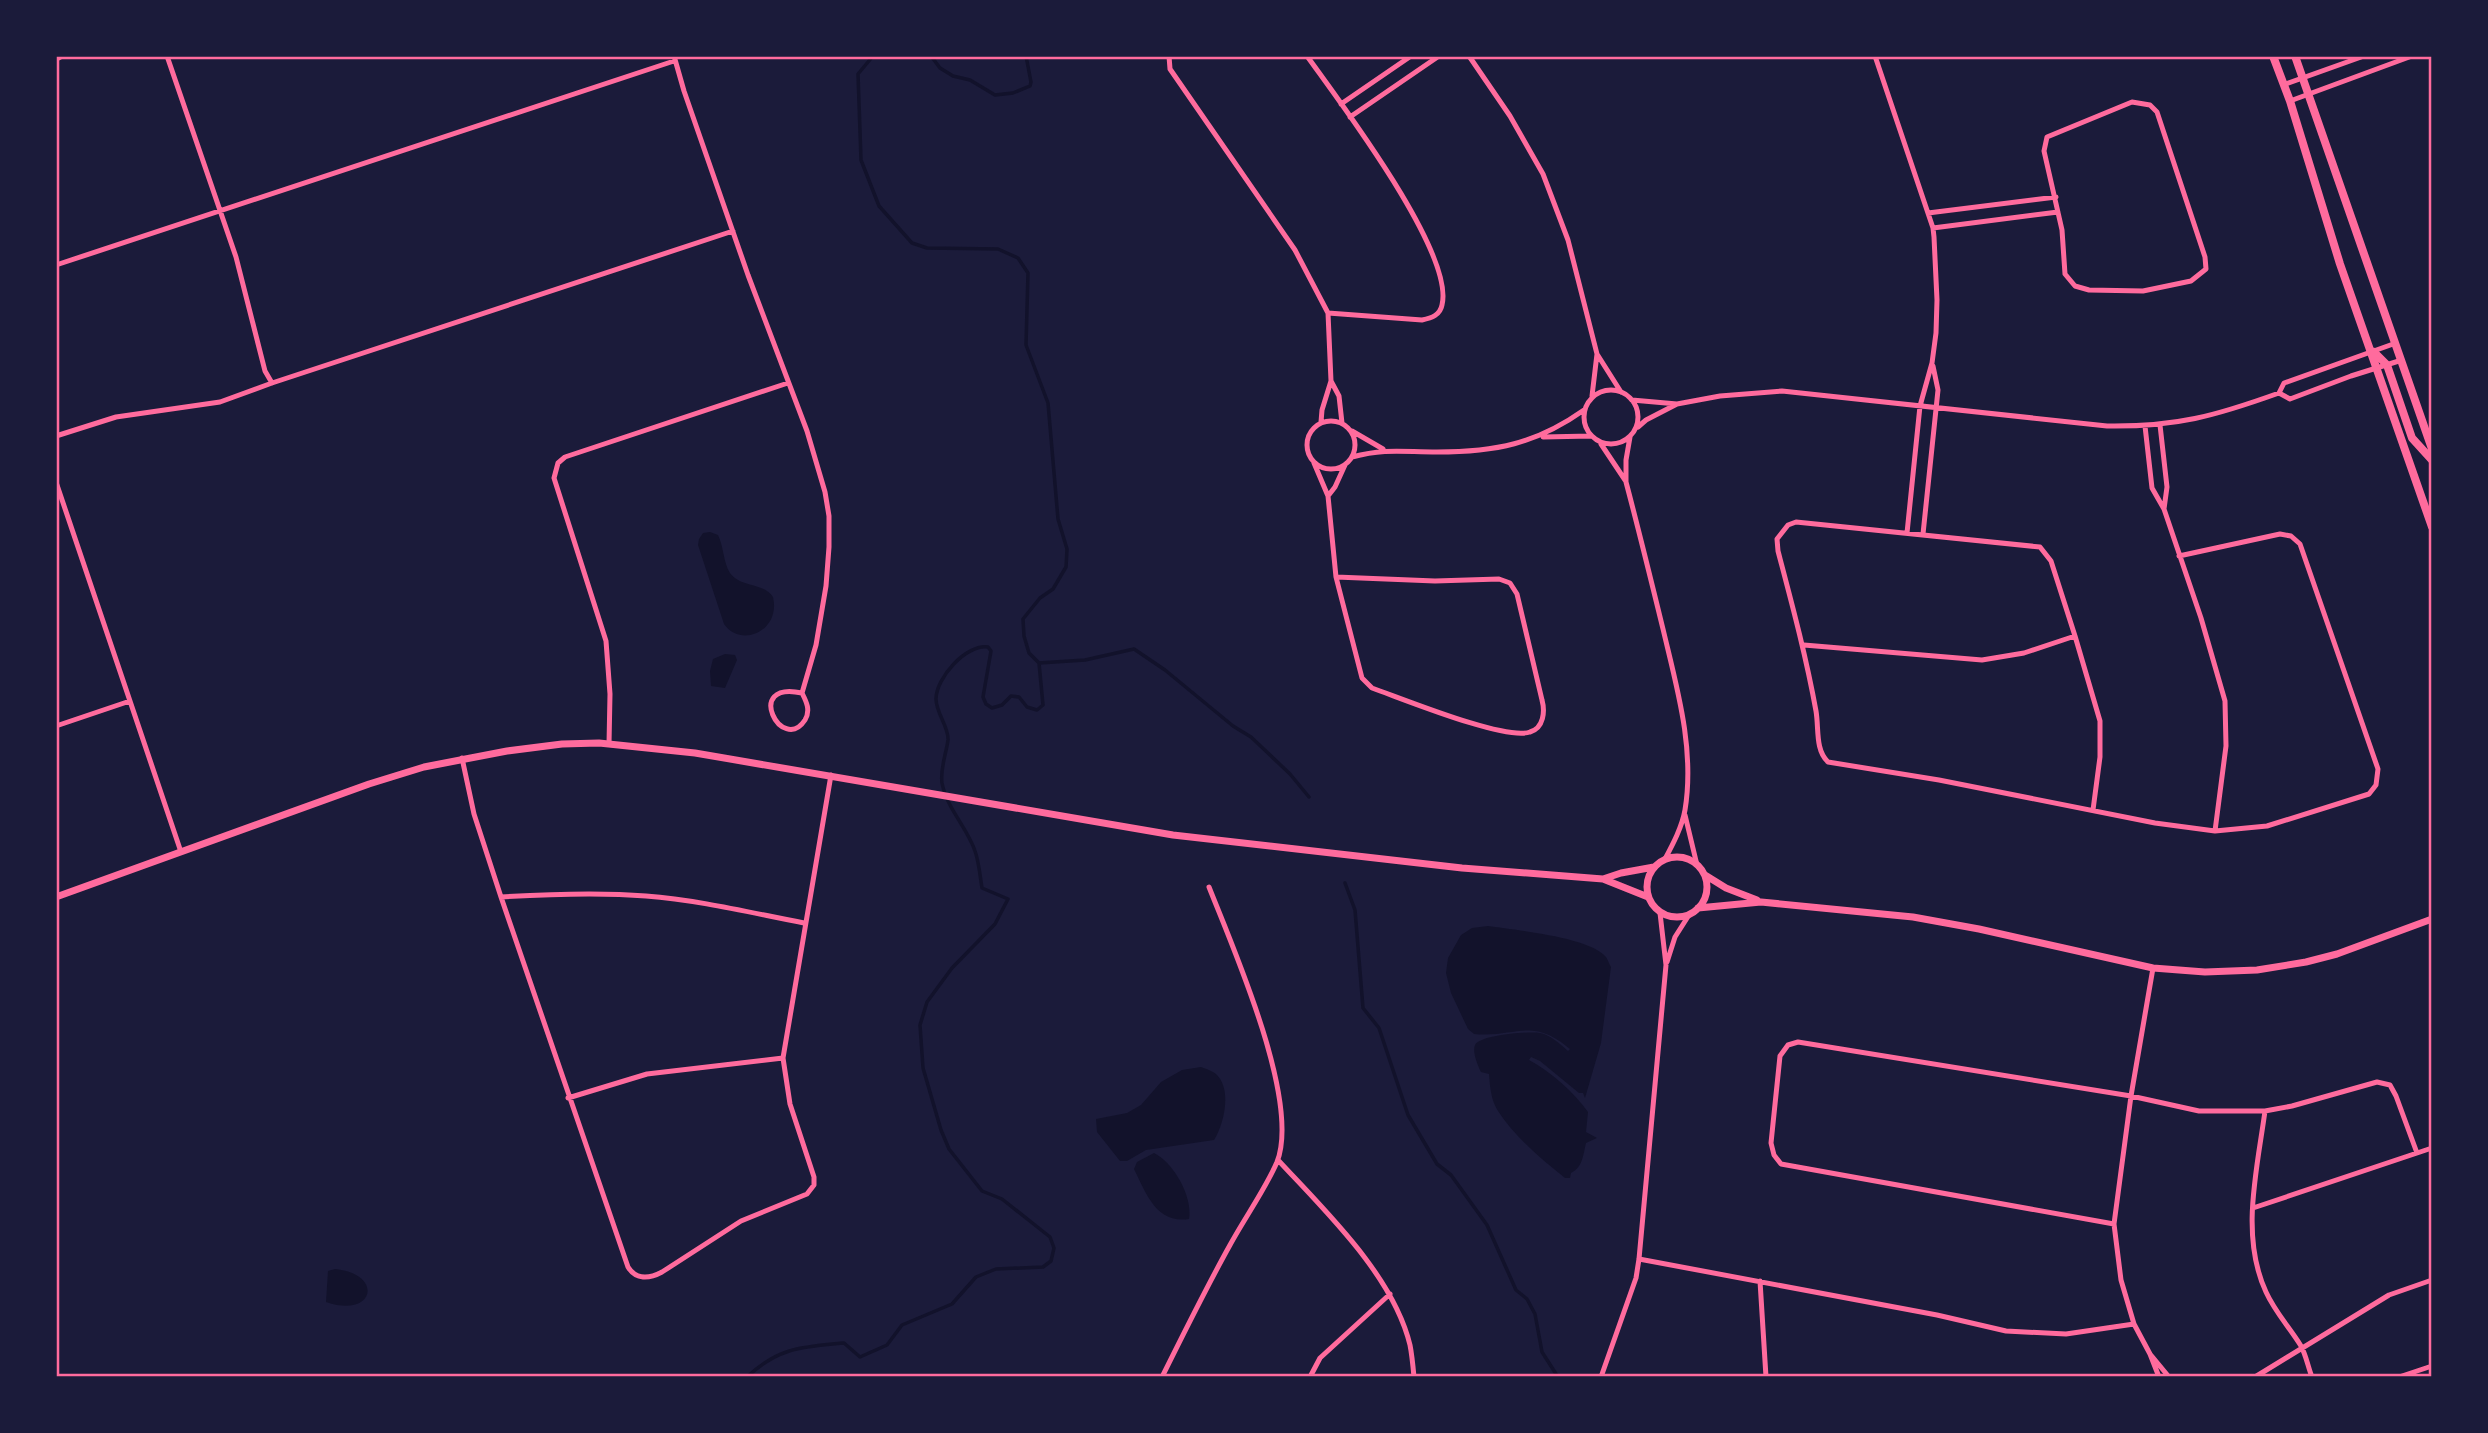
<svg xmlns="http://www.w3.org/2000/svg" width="2488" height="1433" viewBox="0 0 2488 1433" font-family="'PT Sans Narrow',sans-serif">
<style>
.water{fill:#12122b}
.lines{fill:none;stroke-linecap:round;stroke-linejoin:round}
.stream{stroke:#12122b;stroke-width:3.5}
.minor{stroke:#ff6b9d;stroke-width:5}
.tertiary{stroke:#ff6b9d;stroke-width:7}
.secondary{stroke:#ff6b9d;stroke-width:8}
.neatline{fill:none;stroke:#ff6b9d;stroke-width:2.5}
</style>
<rect width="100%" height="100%" fill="#1b1b3a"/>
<!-- water -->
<path class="water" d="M710,532L718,535C724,547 723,562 730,573C741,588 763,582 773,597C781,630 742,649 724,624L698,545L699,539L703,533Z
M725,654L735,655L737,660L725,688L711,686L710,671L713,659Z
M1488,926C1515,930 1590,937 1606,957C1608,960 1609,964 1611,967L1601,1043L1585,1098L1583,1093H1579L1540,1061L1531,1057L1529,1060C1551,1072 1573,1091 1588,1112L1586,1132L1597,1138L1586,1143C1583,1155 1583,1167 1571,1173L1570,1178H1565C1542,1160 1514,1136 1498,1111C1491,1100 1490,1087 1489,1074L1481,1072C1478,1066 1472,1052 1475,1045C1480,1035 1529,1031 1540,1033C1551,1035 1560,1044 1568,1051L1570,1049C1531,1016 1516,1038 1474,1034L1468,1029L1451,993L1446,973L1448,958L1461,935L1472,928Z
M1201,1067C1206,1069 1213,1071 1217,1075C1232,1090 1224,1124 1214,1140L1146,1150L1127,1161H1120L1097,1132L1096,1119L1127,1113L1141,1105L1161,1082L1182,1070Z
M1154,1153C1174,1163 1193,1197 1189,1219C1156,1224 1146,1193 1134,1169L1137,1162Z
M335,1269C385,1274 374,1319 326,1302L328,1271Z"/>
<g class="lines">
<!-- stream -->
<path class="stream" d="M931,56L940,68L953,76L970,80L995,95L1013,93L1030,86L1031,82L1026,56
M1039,663L1085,660L1134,649L1165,670L1233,726L1251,737L1290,774L1309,797
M1345,883L1355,910L1363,1008L1379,1028L1408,1115L1437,1164L1451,1175L1487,1225L1516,1290L1527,1299L1535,1314L1542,1352L1558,1377
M747,1377C779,1347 802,1347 844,1343L860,1357L887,1345L902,1325L952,1304L976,1277L996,1269L1043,1267L1051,1261L1054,1248L1050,1237L1002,1199L982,1191L949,1149L941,1130L923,1068L920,1025L927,1002L952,968L995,924L1008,899L982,888C980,876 979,862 975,851C967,827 947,809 942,783C940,768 946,755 948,740C949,727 936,713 936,699C936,678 966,644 988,647L991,651L983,697L986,704L992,708L1002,705L1011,696L1019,697L1027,707L1037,710L1043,705L1039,663L1029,653L1024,636L1023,619L1040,598L1053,589L1066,567L1067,549L1058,519L1048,403L1026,345L1028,273L1018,258L998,249L927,248L912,243L879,206L861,160L858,74L873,56"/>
<!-- minor -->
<path class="minor" d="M167,56L236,257L265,371L272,383
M674,56L684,91L748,275L807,431L825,492L829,516V547L826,586L816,645L802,693C806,701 811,710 805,720C782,755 743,680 802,693
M1169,56L1170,69L1295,250L1328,313
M1307,56C1339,101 1455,253 1442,305C1440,315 1432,318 1422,320L1328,313L1331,381L1322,410L1321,422
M1469,56L1510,116L1543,174L1568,240L1597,354L1621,392
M1875,56L1933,228L1934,237L1937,300L1936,333L1932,363L1920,406L1907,533
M2283,85L2364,56
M2290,101L2412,56
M2132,102L2150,105L2157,112L2205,257L2206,269L2191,281L2143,291L2089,290L2075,286L2065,274L2062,230L2044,151L2047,137Z
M1341,104L1411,56
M1350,117L1439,56
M1928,213L2056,197
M1933,228L2058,212
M56,265L674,61
M2396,343L2284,383L2279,393L2290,399L2351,376L2402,360
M1331,381L1339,396L1342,423
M1584 417a27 27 0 1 1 54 0a27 27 0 1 1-54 0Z
M1592,396L1597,354
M1632,400L1677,404L1720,396L1782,391L2107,426C2176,427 2215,416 2279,393
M1307 445a24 24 0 1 1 48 0a24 24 0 1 1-48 0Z
M2160,425L2167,487L2164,509
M2145,426L2152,488L2164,509L2201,618L2225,701L2226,746L2215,831
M1638,427L1646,420L1677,404
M1352,431L1383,449
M56,436L116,417L220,402L272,383L733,231
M1543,437L1591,436
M1630,437L1626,460V482C1639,531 1651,580 1663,629C1677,688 1695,749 1685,810C1682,827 1673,844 1665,859
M1601,444L1625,480
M1352,457C1386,448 1403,452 1437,452C1495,452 1536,444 1584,410
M1314,463L1328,496L1336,577L1362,678L1372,688C1401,698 1505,741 1530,732C1544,728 1545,711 1542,700L1517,594L1510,583L1499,579L1435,581L1336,577
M56,482L181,852
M1328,496L1335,487L1345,465
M1923,534L1938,390L1933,366
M1804,645L1982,660L2024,653L2075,636
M56,726L130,701
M609,744L610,694L606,641L554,478L558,463L565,457L788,383
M462,758L474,814L501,897L628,1267C636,1280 649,1279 662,1272L741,1221L807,1194L814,1185V1177L790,1104L783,1058L831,775
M2093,810L2100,757V721L2075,636L2051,561L2040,547L1796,522L1788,525L1777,539L1778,551C1792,604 1806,656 1816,711C1819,728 1815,750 1828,762L1939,780L2155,823L2215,831L2267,826L2369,794L2376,785L2378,769L2300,544L2291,536L2280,534L2179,556
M1685,815L1697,865
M501,897C549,894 598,892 646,896C699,900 752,913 804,923
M1667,962L1675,937L1689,915
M568,1098L647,1074L783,1058
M2265,1111C2257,1170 2240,1236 2266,1292C2275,1312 2290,1328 2301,1346C2306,1355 2308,1367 2312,1377
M1278,1160C1325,1211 1393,1275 1410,1345C1412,1355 1413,1366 1414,1377
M2253,1208L2432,1148
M2114,1224L1781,1164L1774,1155L1771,1143L1780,1056L1788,1045L1798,1042L2131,1096L2199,1111H2265L2292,1106L2377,1082L2390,1085L2396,1096L2417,1153
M1639,1259L1937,1315L2006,1331L2066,1334L2134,1324
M1760,1281L1766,1377
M2150,1354L2134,1324L2121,1280L2114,1224L2131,1096L2153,968
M1162,1377C1184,1333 1206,1288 1230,1245C1244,1219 1266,1188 1277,1162C1301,1101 1233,948 1209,887
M1310,1377L1320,1358L1390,1294
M1601,1377L1636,1278L1639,1259L1666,965L1660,913
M2159,1377L2150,1354L2169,1377
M2255,1377L2389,1295L2432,1280
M2399,1377L2432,1366"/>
<!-- tertiary -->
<path class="tertiary" d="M56,58L60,56
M1647 887a30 30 0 1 1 60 0a30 30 0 1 1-60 0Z
M1705,875L1726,888L1757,900
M1603,879L1621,873L1654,867
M56,897L369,784L424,767L507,751L562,744L599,743L695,753L1173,835L1462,868L1603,879L1648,897
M1698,908L1761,902L1913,917L1979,929L2153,968L2205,972L2257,970L2306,962L2337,954L2432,919"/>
<!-- secondary -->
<path class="secondary" d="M2273,56L2290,101L2340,264L2432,527
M2295,56L2432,449
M2374,352L2387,365L2412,438L2432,460"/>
</g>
<!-- border -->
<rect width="2488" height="1433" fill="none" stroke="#1b1b3a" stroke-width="116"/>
<rect x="58" y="58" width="2372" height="1317" class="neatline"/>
</svg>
